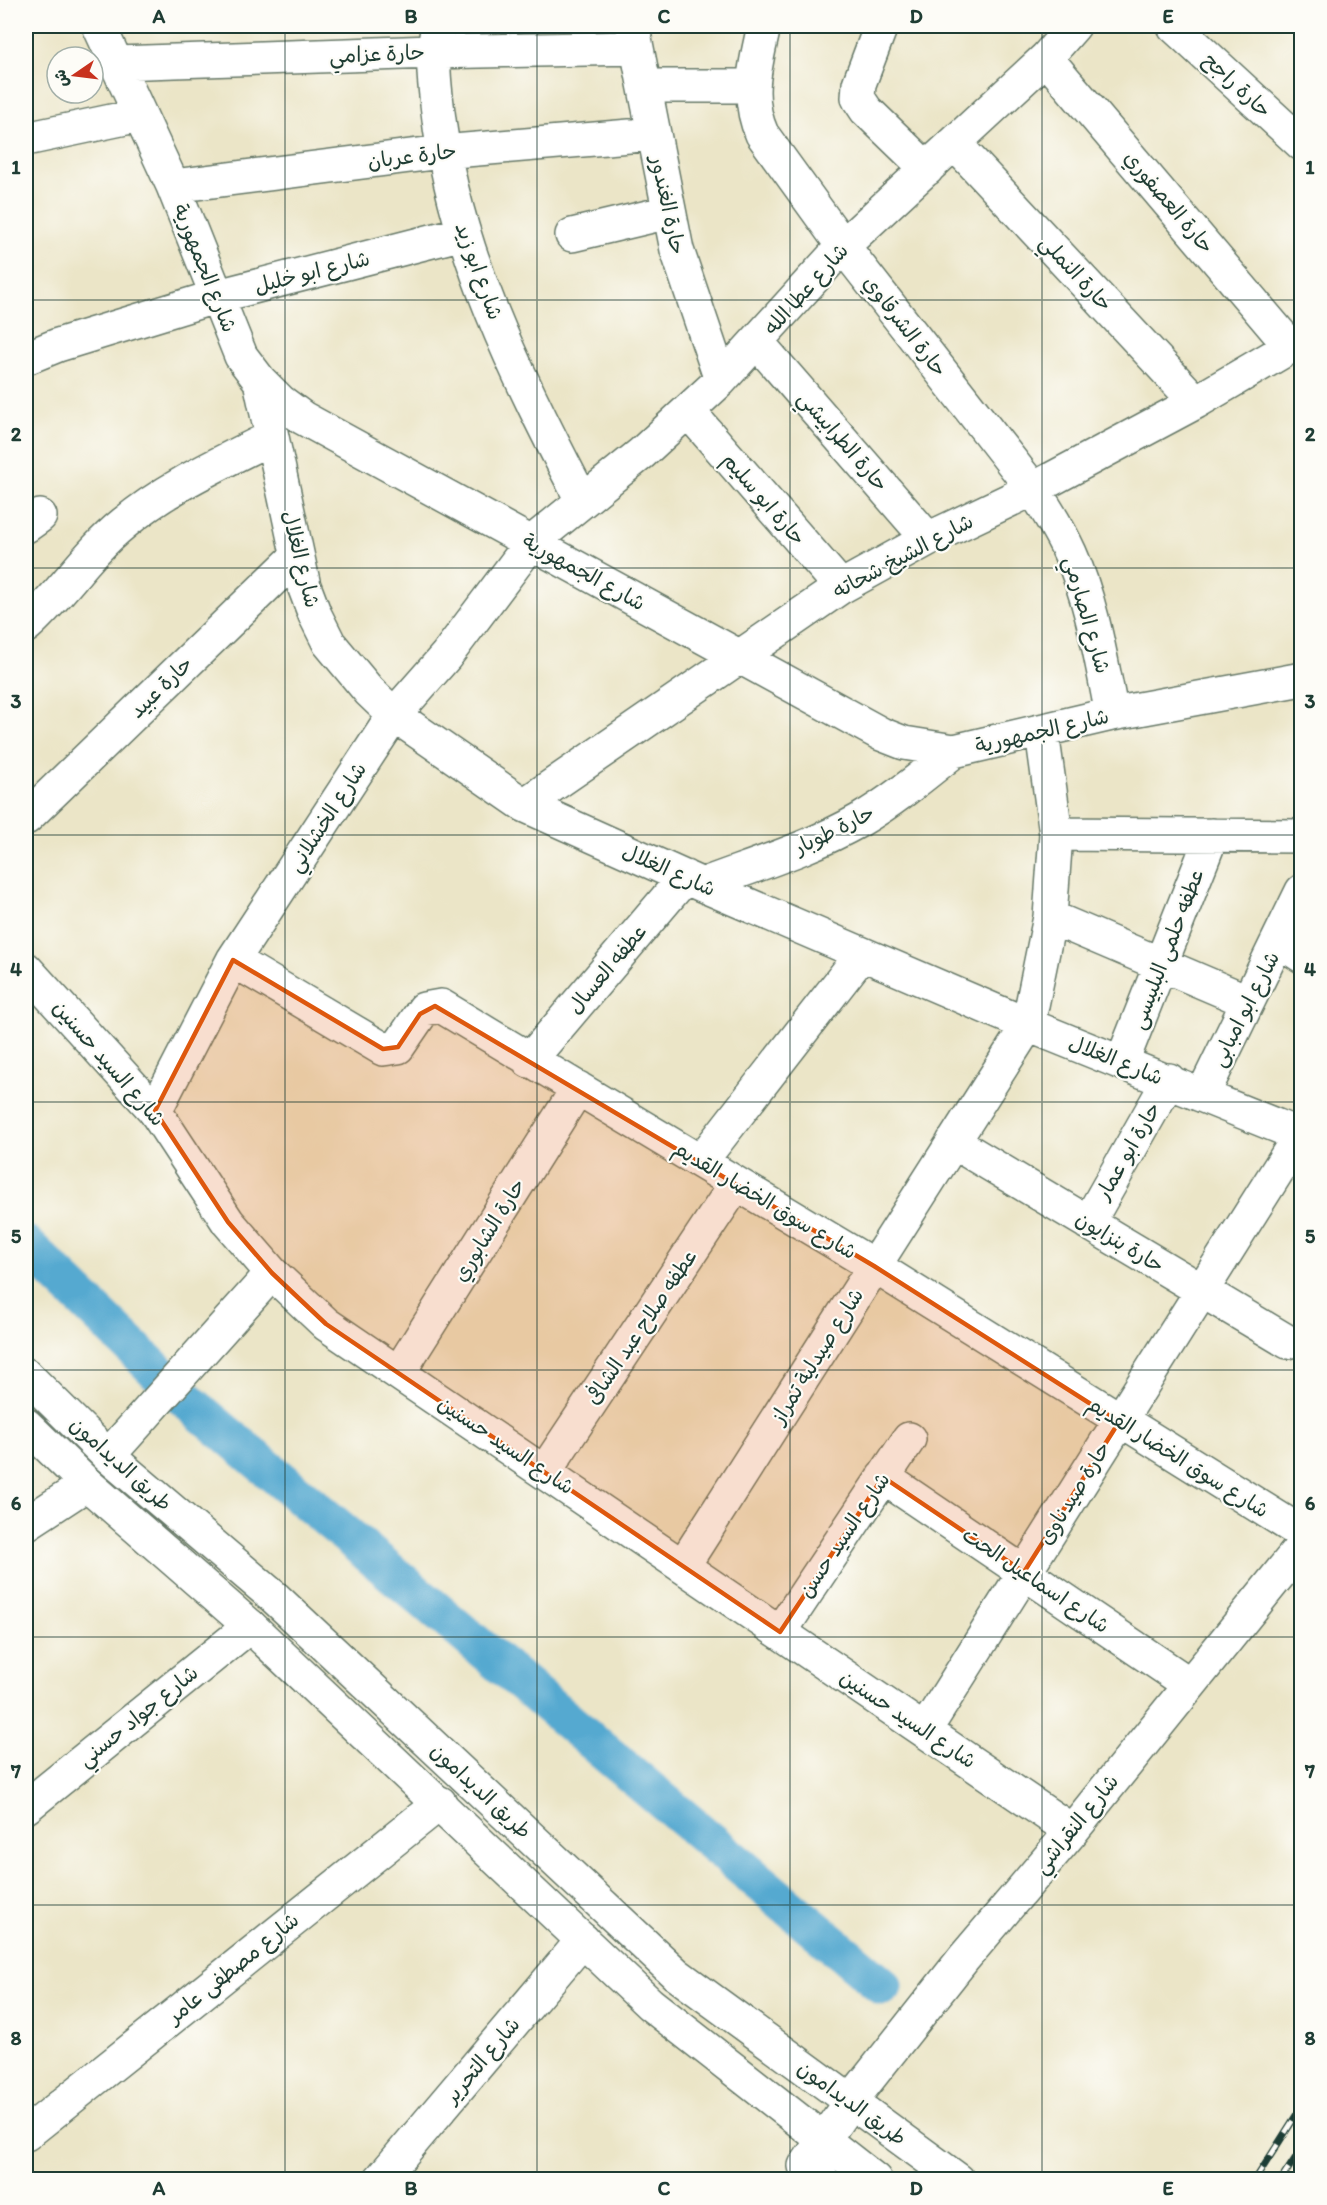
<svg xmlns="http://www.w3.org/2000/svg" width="1327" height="2205" viewBox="0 0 1327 2205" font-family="Itim,'Playpen Sans Arabic',sans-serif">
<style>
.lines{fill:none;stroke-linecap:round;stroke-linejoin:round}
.canal{stroke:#54a9d0;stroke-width:39}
.street-casing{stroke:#667867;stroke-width:36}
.secondary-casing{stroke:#667867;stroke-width:36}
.street{stroke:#fff;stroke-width:33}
.secondary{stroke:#fff;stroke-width:33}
.rail-casing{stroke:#1f3d34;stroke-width:7}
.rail{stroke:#fdfcf7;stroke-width:4.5;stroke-dasharray:14;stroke-linecap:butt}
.marked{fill:#de580e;fill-opacity:0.2;stroke:#de580e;stroke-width:4.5;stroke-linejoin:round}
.grid{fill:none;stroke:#1f3d34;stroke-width:1.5;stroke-opacity:0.55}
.labels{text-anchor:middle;stroke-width:4.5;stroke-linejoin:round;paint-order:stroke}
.street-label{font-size:21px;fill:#1f3d34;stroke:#fdfcf7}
.neatline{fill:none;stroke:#1f3d34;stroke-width:2}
.grid-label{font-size:20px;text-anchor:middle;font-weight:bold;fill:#1f3d34}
</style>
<rect width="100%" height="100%" fill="#fdfcf7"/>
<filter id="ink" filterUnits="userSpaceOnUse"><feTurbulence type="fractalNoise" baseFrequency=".0167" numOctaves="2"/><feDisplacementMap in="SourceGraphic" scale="12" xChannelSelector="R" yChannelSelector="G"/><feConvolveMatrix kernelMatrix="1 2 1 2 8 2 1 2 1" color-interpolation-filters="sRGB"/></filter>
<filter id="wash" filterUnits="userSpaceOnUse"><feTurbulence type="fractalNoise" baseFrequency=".008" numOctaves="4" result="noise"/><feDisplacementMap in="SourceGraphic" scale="24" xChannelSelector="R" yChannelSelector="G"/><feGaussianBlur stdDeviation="1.35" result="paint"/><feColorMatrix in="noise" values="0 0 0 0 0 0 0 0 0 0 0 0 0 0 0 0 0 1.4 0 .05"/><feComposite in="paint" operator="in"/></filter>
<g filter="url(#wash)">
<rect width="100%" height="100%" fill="#ebe5c7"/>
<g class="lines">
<!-- canal -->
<path class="canal" d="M26,1245L192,1405L883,1986"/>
</g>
</g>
<g filter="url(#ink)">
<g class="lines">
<defs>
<path id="street" d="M99,26L173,186L241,356L260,381L280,401L303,418L881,734L904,743L954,751L1112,714L1302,679
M438,26C431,56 434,81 438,112C454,250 518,378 582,500
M764,26C756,64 745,97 762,134L843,246L1033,489C1047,510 1060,531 1070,553C1093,604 1101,661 1112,714
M881,26L859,84L858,98L866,110L927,169
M1174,26L1302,144
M633,28L677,250L721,380
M1046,58L1291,347
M117,63L432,52L636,48
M645,86H751
M26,139L140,115
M955,144L1196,402
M173,186L442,152L653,134
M572,235L669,212
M757,342L928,539
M26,358L58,345L218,296L463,233
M260,381L304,586L315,615L329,643L369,691L394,715L524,805L702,885L1028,1025L1302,1136
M688,411L841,587
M26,526L40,516
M26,626C61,595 86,554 123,524C167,487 221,463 272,437
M524,805L841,587L928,539L1033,489L1196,402L1302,340
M26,818L297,556
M1056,834L1302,836
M702,885C755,865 811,848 860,820C894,800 924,775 954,751
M1050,917L1247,1001
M1279,941L1302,956
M233,960L383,1049L398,1047L424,1009L441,1006L874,1266L1302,1533
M529,1061L685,877
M1122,1062L1212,835
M1203,1094L1302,891
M155,1111L233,960L394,715L446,656L531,543L642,453L721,380L843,246L1046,58L1074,26
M953,1142L1288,1342
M701,1161L862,954
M1088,1223L1169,1080
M399,1372L578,1088
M545,1471L736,1184
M883,1477L1189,1684
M26,1524L87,1484
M683,1566L1028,1025L1050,917L1056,834L1042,732
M780,1632L909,1439
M925,1730L1300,1135
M26,1807L250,1626
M26,2134L440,1803
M808,2162L850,2102
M380,2180L583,1940"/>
<path id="secondary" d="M26,969L155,1111L228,1222L272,1273L326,1324L1072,1831
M26,1375L108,1456L274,1597L676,1974L958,2180
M26,1425L87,1484L250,1626L650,2004L875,2180
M108,1456L272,1273
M850,2102L964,1958L1072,1831L1302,1546
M805,2166L822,2180"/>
</defs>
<!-- street casing -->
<use href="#street" class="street-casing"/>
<!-- secondary casing -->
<use href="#secondary" class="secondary-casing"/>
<!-- street -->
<use href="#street" class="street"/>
<!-- secondary -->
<use href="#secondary" class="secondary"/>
<defs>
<path id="rail" d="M1255,2180L1302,2106
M1281,2180L1302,2148"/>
</defs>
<!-- rail casing -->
<use href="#rail" class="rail-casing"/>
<!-- rail -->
<use href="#rail" class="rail"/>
</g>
</g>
<!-- marked area -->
<path class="marked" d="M233,960L383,1049L398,1047L420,1014L435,1006L874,1266L1119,1422L1024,1572L883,1477L780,1632L326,1324L272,1273L228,1222L155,1111Z"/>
<!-- grid -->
<path class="grid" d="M285,26V2180M537,26V2180M790,26V2180M1042,26V2180M26,300H1302M26,568H1302M26,835H1302M26,1102H1302M26,1370H1302M26,1637H1302M26,1905H1302"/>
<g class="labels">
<!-- street labels -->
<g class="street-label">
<text transform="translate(377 54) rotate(-2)" y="7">حارة عزامي</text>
<text transform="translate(1237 85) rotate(43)" y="7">حارة راجح</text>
<text transform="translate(412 156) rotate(-7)" y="7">حارة عربان</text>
<text transform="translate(1169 202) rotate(50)" y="7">حارة العصفوري</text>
<text transform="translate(668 205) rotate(78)" y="7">حارة الغندور</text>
<text transform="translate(205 268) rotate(68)" y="7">شارع الجمهورية</text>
<text transform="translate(479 271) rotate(70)" y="7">شارع ابو زيد</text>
<text transform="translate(312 272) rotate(-14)" y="7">شارع ابو خليل</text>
<text transform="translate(1076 273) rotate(47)" y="7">حارة النملي</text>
<text transform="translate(806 289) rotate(-48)" y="7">شارع عطا الله</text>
<text transform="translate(905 326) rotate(52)" y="7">حارة الشرقاوي</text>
<text transform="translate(843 441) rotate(49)" y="7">حارة الطرابيشي</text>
<text transform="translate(764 499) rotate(49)" y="7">حارة ابو سليم</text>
<text transform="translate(903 556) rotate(-28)" y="7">شارع الشيخ شحاته</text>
<text transform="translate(301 559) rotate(76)" y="7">شارع الغلال</text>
<text transform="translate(584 572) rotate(29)" y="7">شارع الجمهورية</text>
<text transform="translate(1087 615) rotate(74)" y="7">شارع الصارمي</text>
<text transform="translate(161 687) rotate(-44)" y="7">حارة عبيد</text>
<text transform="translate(1042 731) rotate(-13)" y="7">شارع الجمهورية</text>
<text transform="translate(327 817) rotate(-57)" y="7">شارع الخشلاني</text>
<text transform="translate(834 830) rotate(-26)" y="7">حارة طوبار</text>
<text transform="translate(669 870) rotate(24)" y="7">شارع الغلال</text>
<text transform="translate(1167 949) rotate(-69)" y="7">عطفه حلمى البلبيسى</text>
<text transform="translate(607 969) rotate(-50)" y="7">عطفه العسال</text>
<text transform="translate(1245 1009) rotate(-63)" y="7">شارع ابو امبابى</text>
<text transform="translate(1116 1060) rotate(22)" y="7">شارع الغلال</text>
<text transform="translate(109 1063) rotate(49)" y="7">شارع السيد حسنين</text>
<text transform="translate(1128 1151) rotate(-60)" y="7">حارة ابو عمار</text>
<text transform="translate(765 1200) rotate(31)" y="7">شارع سوق الخضار القديم</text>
<text transform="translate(489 1230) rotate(-58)" y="7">حارة الشابوري</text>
<text transform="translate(1120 1242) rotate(31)" y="7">حارة بنزايون</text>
<text transform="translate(641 1327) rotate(-56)" y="7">عطفه صلاح عبد الشافى</text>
<text transform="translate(817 1356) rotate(-58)" y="7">شارع صيدلية تمراز</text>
<text transform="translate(506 1445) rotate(34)" y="7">شارع السيد حسنين</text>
<text transform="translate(1178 1457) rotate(32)" y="7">شارع سوق الخضار القديم</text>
<text transform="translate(121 1464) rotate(42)" y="7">طريق الديدامون</text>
<text transform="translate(1074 1493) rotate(-58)" y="7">حارة صيدناوى</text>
<text transform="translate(844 1535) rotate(-56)" y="7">شارع السيد حسن</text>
<text transform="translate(1036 1580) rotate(34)" y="7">شارع اسماعيل الحت</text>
<text transform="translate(138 1716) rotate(-39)" y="7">شارع جواد حسني</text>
<text transform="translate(908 1719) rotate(34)" y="7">شارع السيد حسنين</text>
<text transform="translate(481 1791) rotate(43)" y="7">طريق الديدامون</text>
<text transform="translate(1076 1824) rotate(-51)" y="7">شارع النقراشي</text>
<text transform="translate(233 1968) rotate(-39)" y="7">شارع مصطفى عامر</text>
<text transform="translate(482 2060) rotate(-50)" y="7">شارع التحرير</text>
<text transform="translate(852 2103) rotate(36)" y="7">طريق الديدامون</text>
</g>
</g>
<!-- margin -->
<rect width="1327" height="2205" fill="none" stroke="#fdfcf7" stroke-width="66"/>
<!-- north arrow -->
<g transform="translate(75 75) rotate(256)"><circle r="28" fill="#fdfcf7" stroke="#a4b0a9" stroke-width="1.5"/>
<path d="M0-4.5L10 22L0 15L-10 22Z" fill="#c8321e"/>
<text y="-9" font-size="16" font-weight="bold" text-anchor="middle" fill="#1f3d34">ش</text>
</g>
<rect x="33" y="33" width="1261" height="2139" class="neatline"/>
<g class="grid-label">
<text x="159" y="23">A</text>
<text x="411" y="23">B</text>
<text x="664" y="23">C</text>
<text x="916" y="23">D</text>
<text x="1168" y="23">E</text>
<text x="16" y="174">1</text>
<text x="1310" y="174">1</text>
<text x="16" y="441">2</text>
<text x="1310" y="441">2</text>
<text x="16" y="708">3</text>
<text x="1310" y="708">3</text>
<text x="16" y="976">4</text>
<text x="1310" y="976">4</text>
<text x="16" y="1243">5</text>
<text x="1310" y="1243">5</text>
<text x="16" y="1510">6</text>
<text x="1310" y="1510">6</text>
<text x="16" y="1778">7</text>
<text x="1310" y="1778">7</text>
<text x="16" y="2045">8</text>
<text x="1310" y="2045">8</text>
<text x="159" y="2195">A</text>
<text x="411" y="2195">B</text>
<text x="664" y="2195">C</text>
<text x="916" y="2195">D</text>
<text x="1168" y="2195">E</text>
</g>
</svg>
